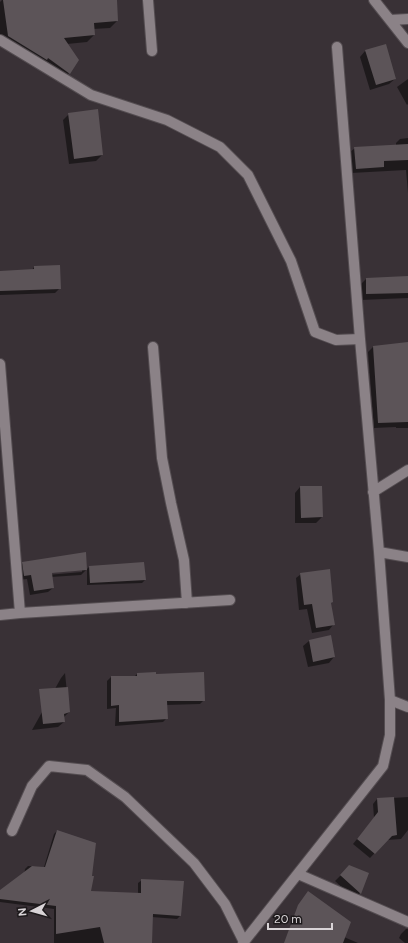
<svg xmlns="http://www.w3.org/2000/svg" width="408" height="943" viewBox="0 0 408 943" font-family="Figtree,sans-serif">
<style>
.shadow{fill:#0007;fill-rule:evenodd}
.building{fill:#5c5458}
.lines{fill:none;stroke-linecap:round;stroke-linejoin:round}
.minor-casing{stroke:#544d51;stroke-width:12}
.minor{stroke:#8b8287;stroke-width:10}
</style>
<rect width="100%" height="100%" fill="#393136"/>
<!-- shadow -->
<path class="shadow" d="M2,0H116L117,21L110,28L93,29L94,35L87,42L67,44L69,73L62,80L1,42L0,35V2Z
M365,51L395,79L389,84L370,90L360,57Z
M408,79V104L407,105L397,87Z
M69,114L102,155L96,161L69,164L63,120Z
M408,138V193L406,170L351,173L350,152L355,148L396,146V143L400,139Z
M34,267L60,288L55,293L0,295V272L32,270Z
M408,277V298L361,300L360,285L366,279Z
M408,343V428H396V427L374,428L368,352L373,347Z
M300,487L322,517L316,523H295V493Z
M23,563L86,570L81,575L51,577L53,588L48,592L30,595L27,579L19,580L18,567ZM82,570V572L47,575V573Z
M89,567L145,580L142,583L87,585V569Z
M301,574L332,602L330,604L333,625L329,630L312,633L307,609L299,610L296,578Z
M330,636L334,657L329,663L308,667L303,646L309,641Z
M65,673L69,712L64,717V722L58,727L32,730L61,678Z
M137,674L155,675L204,700L200,704L166,705L167,718L163,722L115,726L116,708L107,709V681L111,677H134Z
M408,797V830L401,839L387,840L370,858L353,844L374,818L373,804L377,799Z
M57,831L90,892L138,894V883L142,880L180,916L177,919L152,917L151,943H54V909L0,902V891L23,884L25,869L28,866L44,867L54,834Z
M344,872L367,874L360,893L355,899L335,881Z
M406,929H408V943H405L399,938L401,934Z
M344,937L358,943H298Z"/>
<!-- building -->
<path class="building" d="M3,0H117L118,21L94,23L95,35L64,38L79,60L70,74L48,58L47,60L8,36Z
M386,44L396,79L376,85L365,50Z
M98,109L103,155L74,159L68,113Z
M408,144V160L384,161V167L356,169L354,147Z
M60,265L61,289L0,291V271L34,269V266Z
M408,276V293L366,294V278Z
M408,342V422L378,423L373,346Z
M300,486H322L323,517L301,518Z
M86,552L87,570L52,573L54,588L34,591L31,575L24,576L22,562Z
M144,562L146,580L90,583L89,566Z
M330,569L333,602L331,603L335,625L316,628L312,604L304,605L300,573Z
M331,635L335,657L313,662L309,640Z
M156,672V674L204,672L205,701H167L168,719L119,722V705L111,706V676H137V673Z
M68,687L70,712L64,714L65,722L43,724L39,689Z
M394,797L397,835L392,836L375,854L357,839L378,812L377,798Z
M57,830L96,843L92,876H94L91,891L141,893V879L184,881L181,916L153,914L152,943H104L100,927L56,934V906L0,899V890L32,866L45,867Z
M349,865L369,873L361,894L340,875Z
M308,891L351,922L343,943H284L298,905Z"/>
<g class="lines">
<defs>
<path id="minor" d="M148,0L152,51
M374,0L408,43
M390,20L408,19
M0,40L91,95L167,120L220,147L248,175L291,261L315,332L336,340L360,339
M153,347L162,458L171,503L184,560L187,603
M0,364L20,613
M373,492L408,470
M379,552L408,557
M0,615L20,613L230,600
M390,700L408,707
M12,831L32,786L49,766L87,770L125,797L194,863L225,904L244,942
M298,874L408,922
M243,943L383,766L390,735V700L379,552L360,339L337,47"/>
</defs>
<!-- minor casing -->
<use href="#minor" class="minor-casing"/>
<!-- minor -->
<use href="#minor" class="minor"/>
</g>
<!-- north arrow -->
<g transform="translate(32 911) rotate(264)" stroke="#1e1a1c" stroke-width="3" paint-order="stroke">
<path d="M0-3L7 15L0 10L-7 15Z" fill="#d9d4d7"/>
<text y="-6" font-size="11" font-weight="bold" text-anchor="middle" fill="#d9d4d7">N</text>
</g>
<!-- scale -->
<path d="M268 923v6h64v-6" fill="none" stroke="#d9d4d7" stroke-width="2"/>
<text x="274" y="923" font-size="12" fill="#d9d4d7" stroke="#1e1a1c" stroke-width="3" paint-order="stroke">20 m</text>
</svg>
